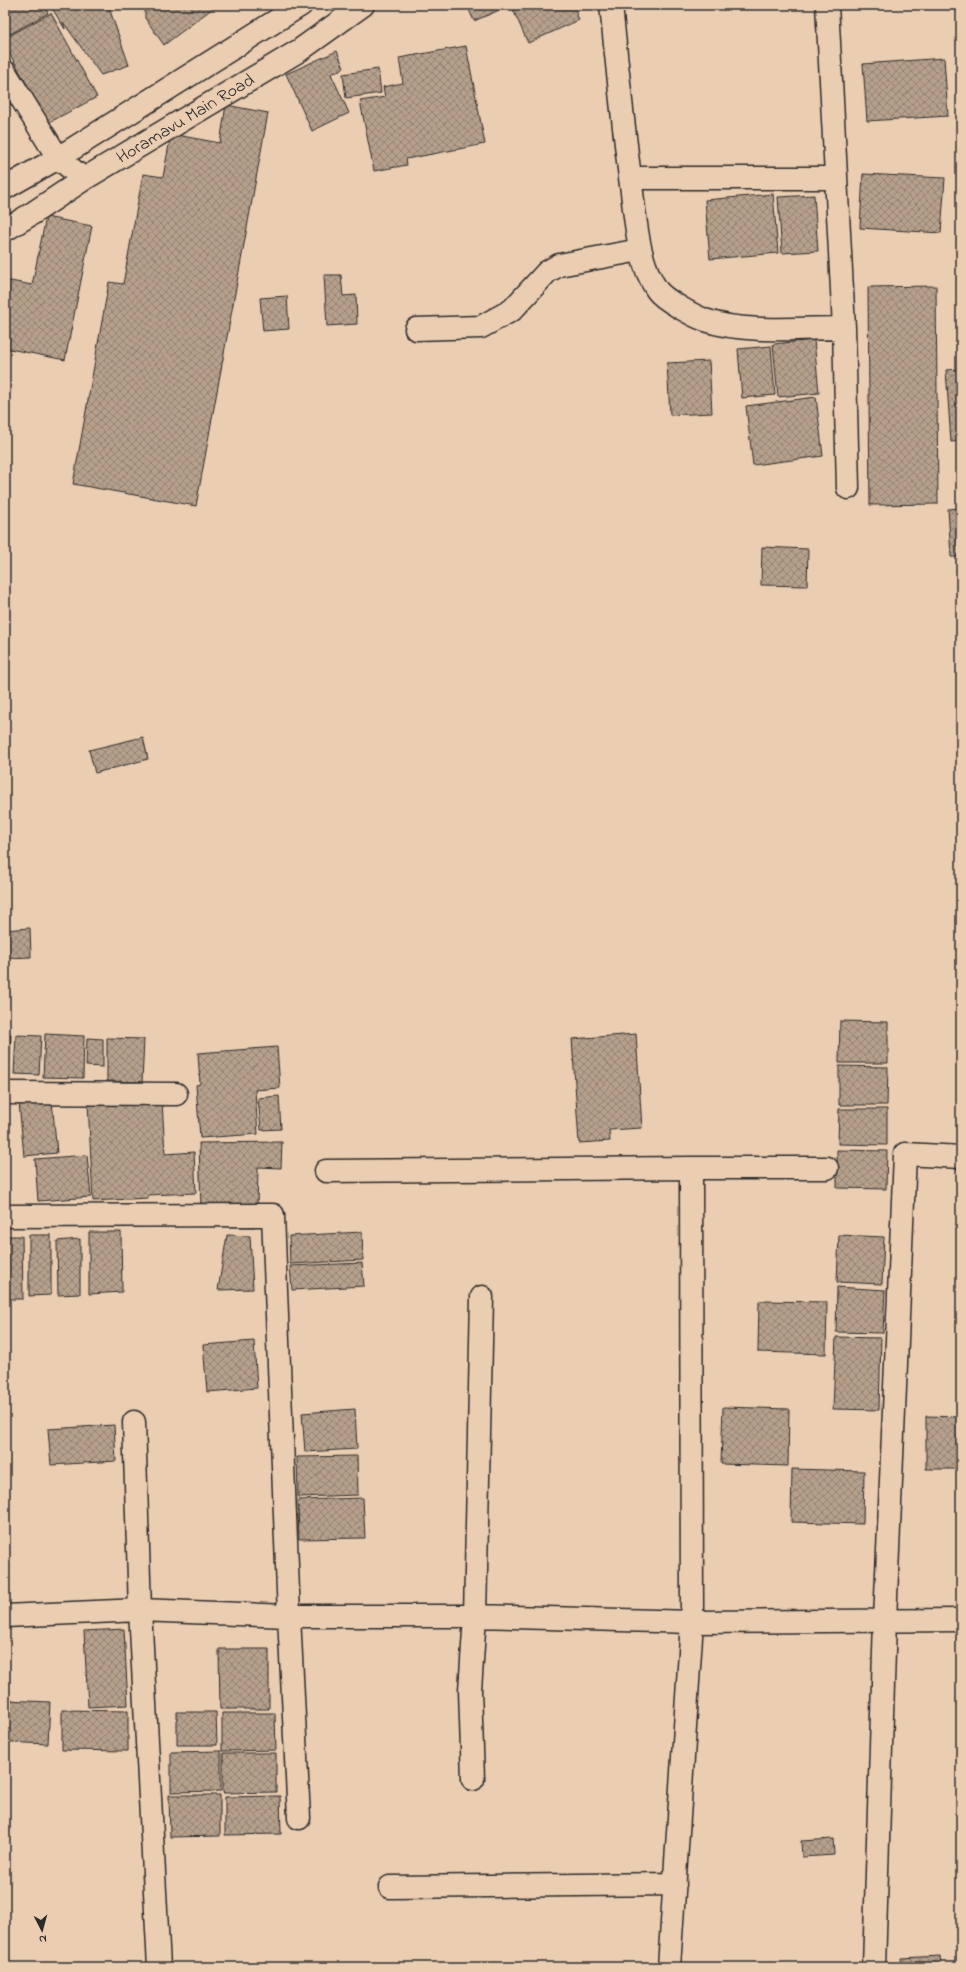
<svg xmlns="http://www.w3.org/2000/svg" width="966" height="1972" viewBox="0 0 966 1972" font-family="'Indie Flower',sans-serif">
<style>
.building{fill:url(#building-cross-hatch);stroke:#2b2b2b}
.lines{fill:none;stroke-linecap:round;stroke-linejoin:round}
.minor-casing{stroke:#2b2b2b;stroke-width:25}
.secondary-casing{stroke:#2b2b2b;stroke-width:25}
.minor{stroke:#ebcdb1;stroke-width:22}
.secondary{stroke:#ebcdb1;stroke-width:22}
.labels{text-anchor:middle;stroke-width:3.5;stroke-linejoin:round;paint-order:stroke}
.street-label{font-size:18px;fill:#2b2b2b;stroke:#ebcdb1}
</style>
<defs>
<pattern id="building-cross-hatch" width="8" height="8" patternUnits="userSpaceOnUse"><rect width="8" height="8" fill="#b6a08c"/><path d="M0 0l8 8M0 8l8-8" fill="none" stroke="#948373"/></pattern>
</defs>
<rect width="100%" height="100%" fill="#ebcdb1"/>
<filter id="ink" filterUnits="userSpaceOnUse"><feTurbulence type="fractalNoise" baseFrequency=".025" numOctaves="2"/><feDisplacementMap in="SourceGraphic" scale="8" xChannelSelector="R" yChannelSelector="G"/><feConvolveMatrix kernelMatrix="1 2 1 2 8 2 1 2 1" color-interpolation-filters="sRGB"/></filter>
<g filter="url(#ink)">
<!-- building -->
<path class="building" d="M5,5H44L48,13L10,34L5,25Z
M50,5H108L129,65L101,75L63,22L65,29Z
M145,5H217L164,45L145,18Z
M467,5H508L509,6L474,21Z
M511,5H573L579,20L528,43Z
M51,13L97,97L48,123L5,45V38Z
M466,46L485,144L406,159L407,165L374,171L360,101L385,97L383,87L403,83L399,58Z
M337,51L344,68L331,74L349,113L312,131L286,74Z
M944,58L948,116L867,121L863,64Z
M378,69L381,93L346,98L343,74Z
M226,105L268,113L196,506L73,484L109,282L123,284L143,174L163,177L171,134L220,143Z
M863,174L945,178L941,233L860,228Z
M773,194L778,253L710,259L705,200Z
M814,195L818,251L782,253L778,197Z
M46,217L92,226L65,360L5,348V280L32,285Z
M324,275H341L343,296L356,295L357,324L327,326Z
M936,286L938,504L870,505L868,287Z
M287,296L289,329L263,331L260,298Z
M814,340L819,393L778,397L773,344Z
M771,346L775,395L742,398L738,349Z
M709,361L712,413L670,415L667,363Z
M961,369V441L951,442L946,370Z
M816,397L823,456L753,465L746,406Z
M961,508V557H951L948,509Z
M762,547L808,549L807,586L761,585Z
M143,737L148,759L95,773L89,750Z
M30,928L31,957L5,958V930Z
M840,1021L888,1022V1063H839Z
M5,1034H11L9,1076L5,1075Z
M45,1034L84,1036L83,1078L43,1077Z
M636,1034L642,1128L609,1130L610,1141L579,1143L572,1039Z
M16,1035L41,1036L39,1075L14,1074Z
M87,1038L103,1039V1067L86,1066Z
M107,1038L144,1039L142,1082L107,1081Z
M277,1047L280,1088L255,1090L258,1134L200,1138L196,1085L200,1084L198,1053Z
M839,1066L888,1067L887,1105H839Z
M279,1096L281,1129L261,1130L258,1098Z
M52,1101L57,1153L24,1156L19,1103Z
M162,1101L165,1154L194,1152L196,1193L148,1195V1198L93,1201L88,1102Z
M839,1109H887V1145L838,1144Z
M282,1142L281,1168L258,1167L257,1210L201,1209L199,1143Z
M837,1150L887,1151L886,1189L837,1188Z
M87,1155L91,1197L38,1201L35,1159Z
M89,1232H121L122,1292L89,1294Z
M362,1232L363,1260L290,1264L289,1236Z
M29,1235H51V1295L29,1296Z
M227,1235L250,1236L253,1289L218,1290Z
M839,1235L884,1237L882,1284L837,1282Z
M5,1236H22L23,1299H5Z
M80,1239V1294L58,1295L57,1241Z
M362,1263L364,1286L292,1290L290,1266Z
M837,1287L885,1290L883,1333L836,1332Z
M759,1301L827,1302L826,1354L758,1352Z
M836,1337L881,1338L879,1410L833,1409Z
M254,1341L257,1388L207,1392L203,1345Z
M723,1407L789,1409L788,1466L721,1464Z
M355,1409L357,1449L305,1452L302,1413Z
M926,1416L961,1417V1469H926Z
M114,1425L116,1461L51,1465L48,1429Z
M357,1456L358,1495L298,1497L297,1457Z
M792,1469L864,1471L863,1524L791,1522Z
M363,1498L365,1538L299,1539L298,1500Z
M124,1629L128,1705L88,1707L84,1631Z
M219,1649H269V1709H220Z
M5,1700L50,1702L48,1744L5,1742Z
M62,1710L128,1711V1751L62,1750Z
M177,1712H216L217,1745H177Z
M222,1713H275L276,1750L222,1751Z
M221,1751V1791L171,1792V1752Z
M223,1753H276V1792L223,1793Z
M169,1795H220V1836L170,1837Z
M280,1796L281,1834L225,1835V1797Z
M833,1839L834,1855L802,1857L801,1841Z
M940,1956L941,1967H902L901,1958Z"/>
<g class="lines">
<defs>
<path id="minor" d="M611,5C617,65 623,125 631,185C636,220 637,260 657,290C664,300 694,316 705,320C744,334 802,328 844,328
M827,5L844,328L848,488
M5,72L58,158L84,179
M630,178H836
M416,329L481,327L512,310L547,272L559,265L640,250
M5,1093L176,1094
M691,1168H827
M326,1171L691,1168L692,1622L669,1967
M5,1216L273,1215L289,1616L299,1818
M5,1616L140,1610L134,1422
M473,1779L470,1690L475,1616L482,1297
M390,1887L675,1884
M159,1967L140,1610L289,1616H475L692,1622L961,1620
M874,1967L885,1620L905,1154L961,1157"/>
<path id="secondary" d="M5,188L58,158L301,5
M5,230L33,213L84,179L300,50L363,5"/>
</defs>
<!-- minor casing -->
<use href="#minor" class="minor-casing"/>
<!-- secondary casing -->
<use href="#secondary" class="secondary-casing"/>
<!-- minor -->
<use href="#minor" class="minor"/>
<!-- secondary -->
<use href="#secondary" class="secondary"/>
</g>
</g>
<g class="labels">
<!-- street labels -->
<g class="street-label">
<text transform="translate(185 118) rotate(-31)" y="6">Horamavu Main Road</text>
</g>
</g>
<!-- margin -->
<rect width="966" height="1972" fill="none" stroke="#ebcdb1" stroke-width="20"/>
<rect x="10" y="10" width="946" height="1952" fill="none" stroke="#2b2b2b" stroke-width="1.5" filter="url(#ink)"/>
<!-- north arrow -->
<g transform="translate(42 1930) rotate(174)" stroke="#ebcdb1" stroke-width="3" paint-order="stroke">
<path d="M0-3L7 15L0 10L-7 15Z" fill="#2b2b2b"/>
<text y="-6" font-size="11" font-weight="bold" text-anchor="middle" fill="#2b2b2b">N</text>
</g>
</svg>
